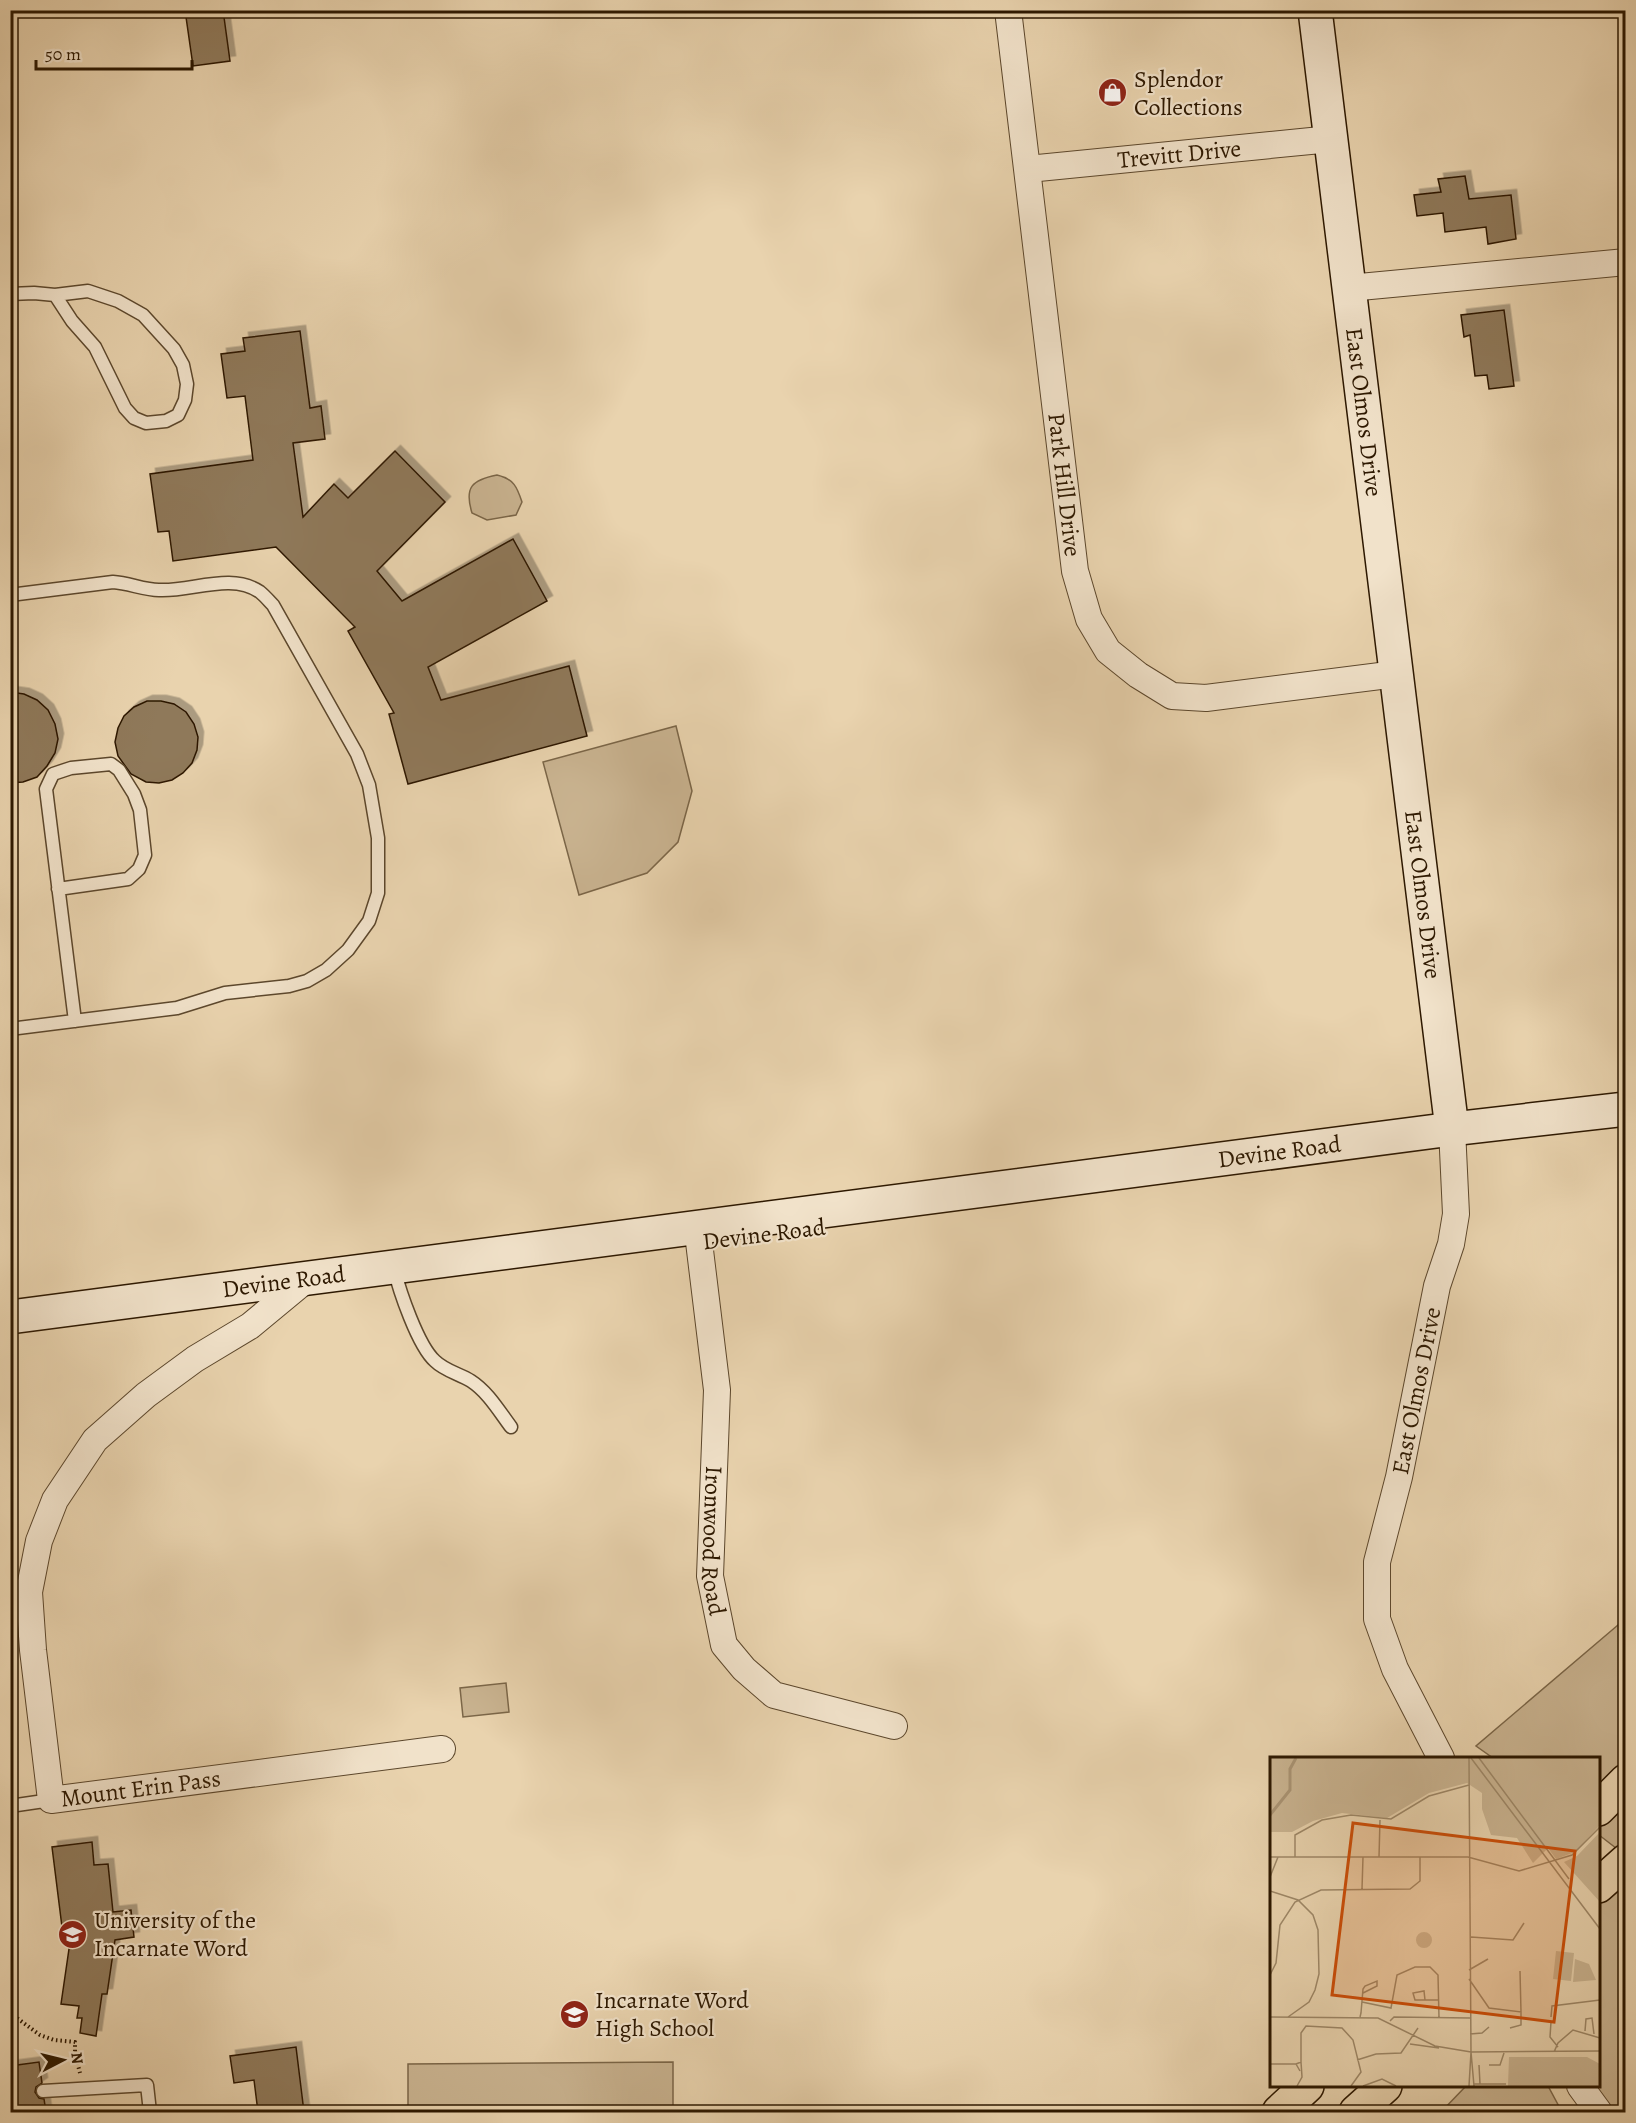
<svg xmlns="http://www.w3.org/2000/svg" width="1636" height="2123" viewBox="0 0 1636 2123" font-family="Alegreya,serif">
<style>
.green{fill:#c9b390;stroke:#7b6648;stroke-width:1.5}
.building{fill:#8f795a;stroke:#2d1800;stroke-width:1.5;filter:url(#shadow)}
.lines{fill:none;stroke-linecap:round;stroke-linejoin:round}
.lane-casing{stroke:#5c472c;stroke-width:15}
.street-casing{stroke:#5c472c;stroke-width:28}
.secondary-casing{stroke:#2d1800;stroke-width:36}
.highway-casing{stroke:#2d1800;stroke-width:36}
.path{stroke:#2d1800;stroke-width:4;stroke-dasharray:1.5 3;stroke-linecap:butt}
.lane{stroke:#f1e2ca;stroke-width:12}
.street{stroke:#f1e2ca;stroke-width:26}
.secondary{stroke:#f1e2ca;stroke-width:33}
.highway{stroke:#e9d3ae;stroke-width:33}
.labels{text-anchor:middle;stroke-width:4.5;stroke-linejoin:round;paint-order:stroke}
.poi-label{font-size:24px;fill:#2d1800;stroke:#f1e2ca;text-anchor:start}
.street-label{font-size:24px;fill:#2d1800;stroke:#f1e2ca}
.inset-river{fill:none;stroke:#a99373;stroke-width:3}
.inset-road{fill:none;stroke:#9e8868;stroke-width:1.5}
.view{fill:#cc4f0a;fill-opacity:0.15;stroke:#cc4f0a;stroke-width:3}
.inset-edge{fill:none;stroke:#2d1800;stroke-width:3}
</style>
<defs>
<filter id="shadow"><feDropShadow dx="5.5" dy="-5.5" stdDeviation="0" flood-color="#0004"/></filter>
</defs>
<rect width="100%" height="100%" fill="#e9d3ae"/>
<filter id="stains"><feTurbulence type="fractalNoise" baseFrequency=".00333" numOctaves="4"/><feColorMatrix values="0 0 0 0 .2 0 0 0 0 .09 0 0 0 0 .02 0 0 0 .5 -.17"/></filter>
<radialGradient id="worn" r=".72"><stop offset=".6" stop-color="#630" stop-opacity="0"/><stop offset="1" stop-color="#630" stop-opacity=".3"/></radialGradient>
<!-- green -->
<path class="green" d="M497,475C514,479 517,487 522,502L516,515L487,520L472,513C464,487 472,480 497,475Z
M676,726L692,791L678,842L647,873L579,895L543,762Z
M1625,1619V1855L1599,1835L1598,1758H1493L1476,1746Z
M506,1683L509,1712L463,1717L460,1688Z
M1625,1873V2112H1613L1591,2086H1598L1599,1898Z
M673,2062V2112H408V2064Z
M1466,2086H1548L1562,2112H1441Z"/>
<!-- building -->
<path class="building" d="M185,10H223L230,61L193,66Z
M1465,176L1469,199L1511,195L1516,239L1488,244L1486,227L1445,232L1443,213L1417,216L1414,195L1441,192L1438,179Z
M1504,310L1514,386L1489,389L1487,375L1475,376L1470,335L1464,337L1461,315Z
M300,331L310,408L321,406L325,439L293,443L303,517L334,484L348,498L395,451L445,502L377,571L402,601L513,539L547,601L428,667L441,700L569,666L587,736L408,784L389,714L394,713L348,631L355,627L276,547L173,561L169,531L158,532L150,474L253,460L245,396L227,398L221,354L245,351L243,338Z
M10,692L24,694L37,700L48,710L55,724L58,739L55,753L47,766L37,777L23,782L10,783Z
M147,701H161L174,704L186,712L194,724L198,737L197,750L192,763L183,773L172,780L159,783L146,782L131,774L118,756L115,742L118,728L124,716L134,707Z
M92,1842L94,1865L108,1864L113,1912L131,1910L134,1937L115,1940L107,1994H102L96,2036L80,2033L82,2018H77L79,2006L61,2004L70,1942L64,1943L52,1847Z
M296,2047L304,2112H258L254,2080L234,2083L230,2056Z
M39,2062L42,2083L36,2087L35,2092L39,2098L44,2099L46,2112H10V2066Z"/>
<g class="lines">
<defs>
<path id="lane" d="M10,294L34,293L55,295L88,291L118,301L143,315L174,349L183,365L187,384L185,400L178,415L166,421L146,423L134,418L125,408L95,347L72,321L55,295
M10,595L113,582C129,583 144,590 159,590C191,592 231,572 260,592C265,596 269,601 273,605L357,754L369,785L378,838V893L369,921L348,950L326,970L307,981L289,986L225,993L177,1008L10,1029
M58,889L128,879L139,869L145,855L140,810L134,794L119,770L111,764L71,768L53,774L46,789L75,1021
M394,1268C399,1290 418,1346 435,1361C445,1371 460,1374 471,1381C488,1392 499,1411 511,1427
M10,1806L51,1800
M43,2091L147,2085L150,2112"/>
<g id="street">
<path id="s1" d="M1008,10L1075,571L1089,619L1108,651L1138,675L1172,696L1206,698L1396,674"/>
<path id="s2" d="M1028,169L1331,139"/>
<path d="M1349,288L1626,262"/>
<path id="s3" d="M699,1242L717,1390L710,1576L724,1645L744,1669L774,1695L894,1726"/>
<path id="s4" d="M308,1278L250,1326L195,1359L146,1395L95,1440L55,1500L39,1541L29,1592L33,1650L51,1800L442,1749"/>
<path id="s5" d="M1441,1758L1395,1669L1377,1619V1562L1399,1477L1437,1286L1451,1244L1456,1214L1452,1129"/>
<path d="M1580,2086L1599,2112"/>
</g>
<g id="secondary">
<path id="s6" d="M1315,10L1452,1129"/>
<path id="s7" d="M10,1317L1452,1129L1626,1109"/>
</g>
<path id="highway" d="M1598,1809L1626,1781
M1598,1886L1626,1861
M1279,2112L1307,2086
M1356,2112L1385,2086"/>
</defs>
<!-- lane casing -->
<use href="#lane" class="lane-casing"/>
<!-- street casing -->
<use href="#street" class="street-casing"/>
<!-- secondary casing -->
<use href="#secondary" class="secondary-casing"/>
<!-- highway casing -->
<use href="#highway" class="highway-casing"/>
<!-- path -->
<path class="path" d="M10,2013L40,2035L54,2040L75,2042V2054L80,2073"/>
<!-- lane -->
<use href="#lane" class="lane"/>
<!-- street -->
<use href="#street" class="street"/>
<!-- secondary -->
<use href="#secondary" class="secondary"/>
<!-- highway -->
<use href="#highway" class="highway"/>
</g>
<!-- icons -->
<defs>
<symbol id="shop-disc" viewBox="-11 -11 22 22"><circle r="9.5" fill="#8f2418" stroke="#f1e2ca"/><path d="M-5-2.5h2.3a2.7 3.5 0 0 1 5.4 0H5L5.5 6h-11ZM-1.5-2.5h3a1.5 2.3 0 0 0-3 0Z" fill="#fff"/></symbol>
<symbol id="university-disc" viewBox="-11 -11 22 22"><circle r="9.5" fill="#8f2418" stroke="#f1e2ca"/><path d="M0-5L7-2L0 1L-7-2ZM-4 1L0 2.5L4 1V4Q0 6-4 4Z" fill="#fff"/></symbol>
<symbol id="school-disc" viewBox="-11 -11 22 22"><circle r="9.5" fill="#8f2418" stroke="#f1e2ca"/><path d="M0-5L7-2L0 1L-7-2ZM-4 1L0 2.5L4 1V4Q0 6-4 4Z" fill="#fff"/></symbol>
</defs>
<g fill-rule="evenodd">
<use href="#shop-disc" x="1096" y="76" width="33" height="33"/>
<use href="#university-disc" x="56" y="1918" width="33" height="33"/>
<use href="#school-disc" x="558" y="1998" width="33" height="33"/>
</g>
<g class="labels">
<!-- poi labels -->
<g class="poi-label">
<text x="1134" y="87">Splendor<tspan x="1134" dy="28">Collections</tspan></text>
<text x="94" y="1928">University of the<tspan x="94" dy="28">Incarnate Word</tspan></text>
<text x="595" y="2008">Incarnate Word<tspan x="595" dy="28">High School</tspan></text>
</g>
<!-- street labels -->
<g class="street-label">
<text dy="8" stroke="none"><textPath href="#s2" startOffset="152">Trevitt Drive</textPath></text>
<text dy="8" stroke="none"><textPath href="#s6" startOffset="405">East Olmos Drive</textPath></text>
<text dy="8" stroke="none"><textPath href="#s1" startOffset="478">Park Hill Drive</textPath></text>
<text dy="8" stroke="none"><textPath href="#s6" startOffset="891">East Olmos Drive</textPath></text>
<text dy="8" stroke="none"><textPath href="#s7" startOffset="1280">Devine Road</textPath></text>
<text transform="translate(764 1234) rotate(-7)" y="8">Devine Road</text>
<text dy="8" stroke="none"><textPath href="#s7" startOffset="276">Devine Road</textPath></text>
<text dy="8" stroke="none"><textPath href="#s5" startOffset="386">East Olmos Drive</textPath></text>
<text dy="8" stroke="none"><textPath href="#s3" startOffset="300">Ironwood Road</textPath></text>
<text dy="8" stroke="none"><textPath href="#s4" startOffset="736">Mount Erin Pass</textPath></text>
</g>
</g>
<!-- overview -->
<g transform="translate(1270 1757)">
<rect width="330" height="330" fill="#e9d3ae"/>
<path d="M0,1H330V68L305,95L286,102L278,91L263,106L247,81L221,78L212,52V36L197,26L159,36L117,61L72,56L43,64L22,75H0ZM330,75V145L294,105L307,99ZM146 183a8 8 0 1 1 16 0a8 8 0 1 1-16 0ZM286,194L304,196L301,224L283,222ZM305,202L319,207L326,223L303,225ZM239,300H317L330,307V329H238Z" fill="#c9b390"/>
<path class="inset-river" d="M0,58L20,33V12L26,1"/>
<path class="inset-road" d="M199,1L201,295M201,1L330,172M209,1L299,122M0,100H198L249,114L302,98L330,70M25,100V78L52,63L81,58L121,62L159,39L199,28M109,100L110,63M0,120L8,100M92,132L93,100M0,134L28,143L43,158L48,173L49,217L45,233L39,245L18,260M201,180L243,183L254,166M199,213L218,202M0,218L6,206L10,168L25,145L51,133L140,132L150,124V100M199,222L219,251L251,255L250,214M155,243L154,234L143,236L145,243H169M92,245L121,251L127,218L145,210H160L168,218L169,261M0,260L108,261L165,289L201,295L330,294M90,260L91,256L93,232L95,229L107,224V229L93,236M281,260L282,249L330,243M120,264L124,260L200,261M281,265L280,280L288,290M240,271L251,268V255M315,274L316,262L322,261L324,277M200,277L212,276L219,270M140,287L169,291M201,295L204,329M284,295L288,286L303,273L330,281M87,303L106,297L131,296L148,271M31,305V276L36,269L72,271L83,283L91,315L81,329M0,307H26M209,308L210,327M219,308H230L234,296M204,327H236M27,329L32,320L31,305L26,307L30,314M93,329L112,322L126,329M199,329L201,295"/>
<path class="view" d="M83,66L305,94L284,265L62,238Z"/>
<rect width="330" height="330" class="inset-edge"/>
</g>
<!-- margin -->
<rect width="1636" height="2123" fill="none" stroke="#e9d3ae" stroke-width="36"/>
<rect x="12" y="12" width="1612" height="2099" fill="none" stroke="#2d1800" stroke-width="3"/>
<rect x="18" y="18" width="1600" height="2087" fill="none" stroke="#2d1800" stroke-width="1.5"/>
<!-- north arrow -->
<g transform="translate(63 2060) rotate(83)" stroke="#f1e2ca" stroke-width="4.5" paint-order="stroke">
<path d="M0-4.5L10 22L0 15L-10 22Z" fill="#2d1800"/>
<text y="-9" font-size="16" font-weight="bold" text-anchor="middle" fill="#2d1800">N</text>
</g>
<!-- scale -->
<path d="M36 60v9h156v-9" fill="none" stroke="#2d1800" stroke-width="3"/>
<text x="45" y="60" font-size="18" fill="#2d1800" stroke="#f1e2ca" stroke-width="4.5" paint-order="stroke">50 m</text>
<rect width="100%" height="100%" filter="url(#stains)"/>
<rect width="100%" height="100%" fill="url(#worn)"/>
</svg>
